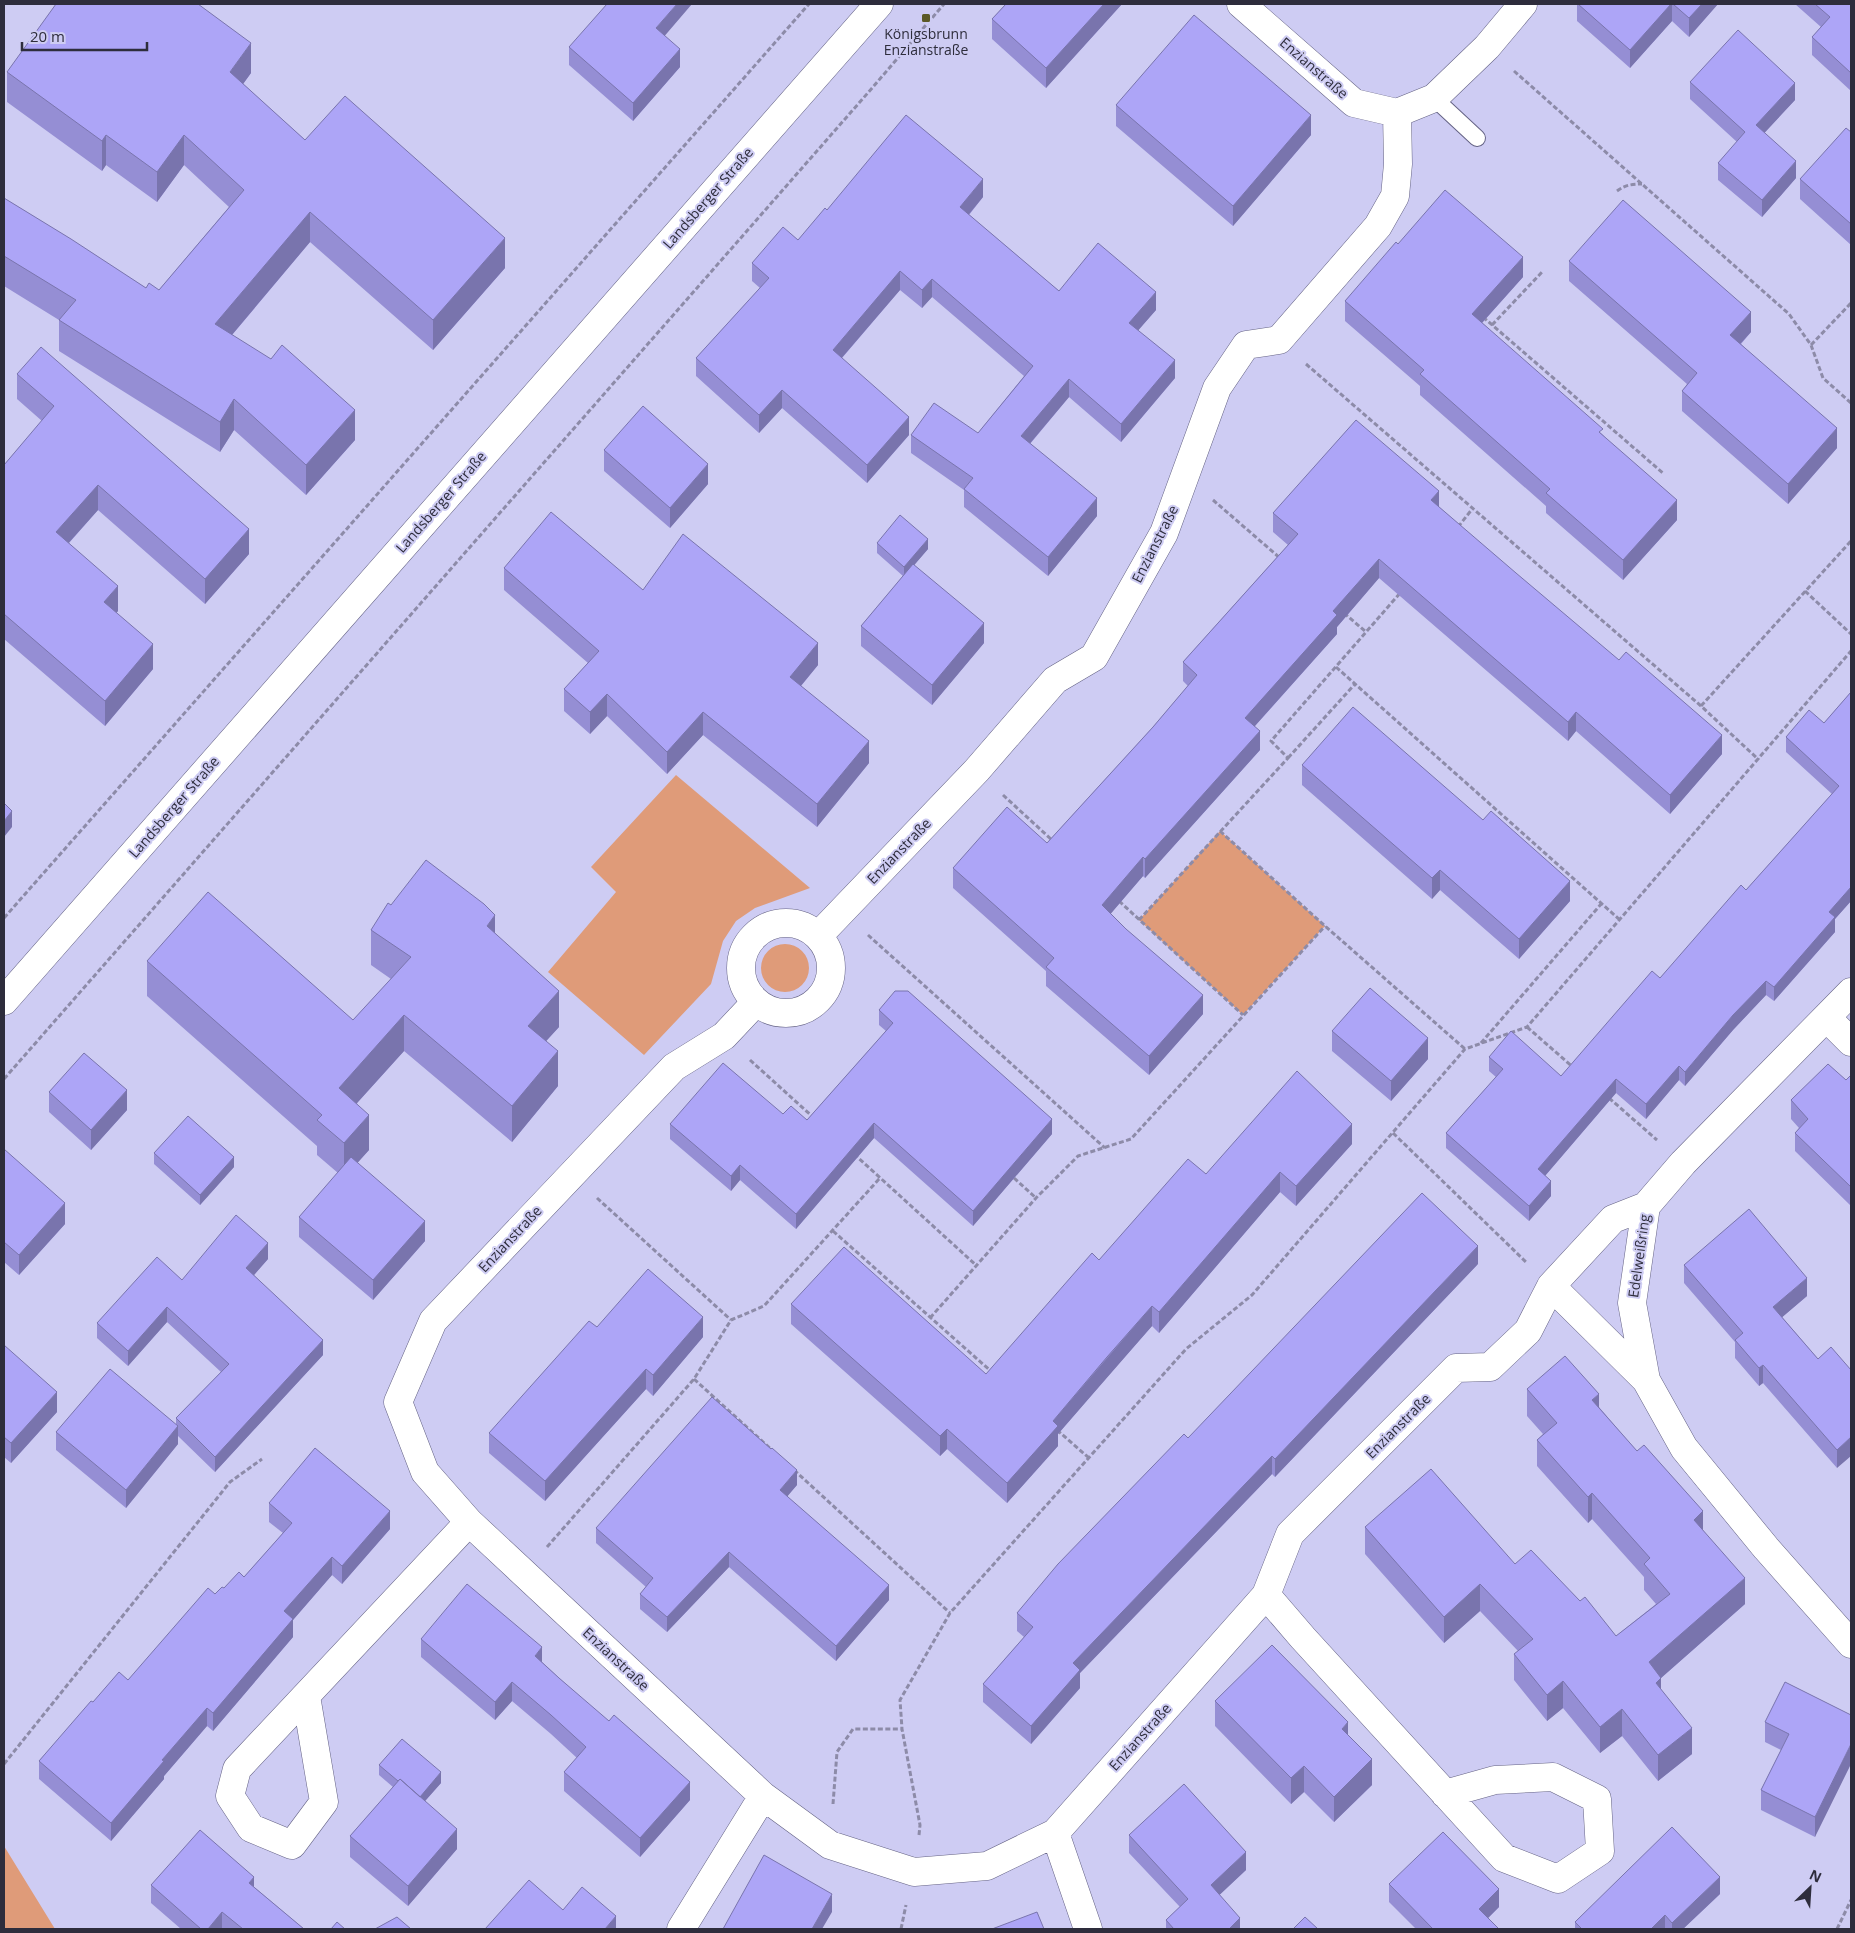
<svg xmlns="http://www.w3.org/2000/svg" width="1855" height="1933" viewBox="0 0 1855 1933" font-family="'Open Sans',sans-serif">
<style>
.green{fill:#df9b79}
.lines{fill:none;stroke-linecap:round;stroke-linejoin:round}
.lane-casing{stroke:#656385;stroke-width:18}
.street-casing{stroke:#656385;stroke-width:29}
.secondary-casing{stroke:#656385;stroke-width:29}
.path{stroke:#8d8ba8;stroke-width:3;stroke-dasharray:5 2.5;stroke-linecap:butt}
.lane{stroke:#fff;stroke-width:16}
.street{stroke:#fff;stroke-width:28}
.secondary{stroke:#fff;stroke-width:28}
.wall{fill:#958ed4}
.shaded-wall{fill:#7974ad}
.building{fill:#ada5f7;stroke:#7974ad}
.poi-dot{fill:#5b5926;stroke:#ceccf3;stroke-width:2}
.labels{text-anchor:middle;stroke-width:4;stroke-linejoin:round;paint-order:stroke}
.poi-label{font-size:14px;fill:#2e2d3c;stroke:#ceccf3}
.street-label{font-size:14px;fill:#2e2d3c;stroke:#ceccf3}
</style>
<rect width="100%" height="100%" fill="#ceccf3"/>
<!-- green -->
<path class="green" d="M676,775L810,888L755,908L736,921L723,941L711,984L644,1055L548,972L616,892L591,867Z
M1220,831L1325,926L1243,1015L1139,920Z
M761 968a24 24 0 1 1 48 0a24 24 0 1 1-48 0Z
M4,1846L55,1929H4Z"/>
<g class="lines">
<defs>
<path id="lane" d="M1434,98L1477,138"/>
<path id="street" d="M1241,4L1354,103L1397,113L1434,98L1487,47L1523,4
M741 968a45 45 0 1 1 90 0a45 45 0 1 1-90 0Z
M818,936L977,770L1055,680L1094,657L1164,533L1217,388L1246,345L1279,340L1378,226L1395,196L1398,164L1397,113
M1851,992L1683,1163L1646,1206L1632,1303L1646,1380L1684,1448L1766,1548L1851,1644
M756,1002L724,1036L674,1067L433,1321L398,1402L425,1472L469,1522L763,1796L830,1845L914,1872L987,1866L1055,1833L1266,1595L1290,1534L1456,1368L1490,1367L1528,1331L1551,1286
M1827,1018L1851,1042
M1646,1206L1613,1219L1551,1286L1646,1380
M1266,1595L1303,1638L1504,1858L1558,1879L1600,1851L1597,1799L1553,1777L1495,1780L1445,1794
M306,1696L324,1802L292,1845L251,1828L230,1796L237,1769L469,1522
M1055,1833L1088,1929
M681,1929L763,1796"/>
<path id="secondary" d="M4,1001L879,4"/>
</defs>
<!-- lane casing -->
<use href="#lane" class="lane-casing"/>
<!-- street casing -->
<use href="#street" class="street-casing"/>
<!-- secondary casing -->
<use href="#secondary" class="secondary-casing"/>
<!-- path -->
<path class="path" d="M1514,71L1789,314L1811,345L1823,378L1851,403
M1617,191C1625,185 1632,184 1642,184
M1483,317L1664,474
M1492,325L1543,271
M1811,345L1851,303
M1306,364L1701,706L1759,760
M1213,500L1280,558
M1458,527L1473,508
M1805,591L1851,634
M1344,613L1366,632
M1336,667L1620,920
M1701,706L1851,541
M1288,758L1355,684
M1003,795L1053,841
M1220,831L1325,926L1465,1049
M1119,901L1243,1015
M4,918L809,4
M1139,920L1288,758L1271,741L1401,592
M868,935L1105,1148
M1527,1027L1574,1068
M1481,1043L1602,903
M750,1060L814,1118
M4,1079L873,87L944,4
M1609,1098L1657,1140
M1393,1133L1526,1262
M854,1154L977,1266
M1014,1178L1036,1198
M597,1198L731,1320
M833,1231L993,1373
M930,1318L1036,1198L1078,1156L1131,1139L1325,926
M694,1379L773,1451
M1057,1430L1089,1458
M794,1470L950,1613
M547,1547L694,1379L731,1320L764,1306L880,1178
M4,1764L230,1482L262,1459
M833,1804L837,1752L853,1729H902
M919,1835L920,1825L902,1729L900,1700L950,1613L1186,1349L1252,1295L1465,1049L1527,1027L1851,651
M901,1929L906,1905
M1837,1929L1851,1900"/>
<!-- lane -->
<use href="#lane" class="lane"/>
<!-- street -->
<use href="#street" class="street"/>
<!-- secondary -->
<use href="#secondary" class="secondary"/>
</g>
<!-- wall -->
<path class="wall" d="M1006,4H1122L1046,88L992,39V19Z
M1577,4H1718L1689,37L1672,21L1630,68L1577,21Z
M1795,4H1851V91L1812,55V37L1821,27Z
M664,36L680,67L633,121L569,65V47Z
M7,72L251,73L243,84L305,140L505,268L433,350L310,242L232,335L355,440L306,495L234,430L220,452L59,351V320L4,286V198L146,288L159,290L229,207L184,165L157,202L106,165L102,171L7,102Z
M1690,82L1795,100L1764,133L1796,178L1762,217L1718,180V163L1737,142L1690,99Z
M1116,105L1311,135L1233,226L1116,126Z
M1851,132V245L1800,199V179Z
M983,197L969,215L1059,291L1156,310L1138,330L1175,378L1121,442L1069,397L1030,444L1097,516L1048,576L964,507V490L911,453V435L978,433L1024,376L932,297L922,308L900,290L842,358L909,435L867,483L782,408L759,433L696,376V358L760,288L752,281V263L798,240L827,210Z
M1398,244L1523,277L1482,323L1603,435L1677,520L1623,580L1546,513V506L1420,395V386L1345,321V301Z
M1569,261L1751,332L1741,344L1837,448L1788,504L1682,411V391L1687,384L1569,281Z
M17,374L249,554L205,604L98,510L69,543L118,611L116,613L153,669L105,726L4,639V465L42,421L17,399Z
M604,450L708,484L670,528L604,471Z
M1439,507L1722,754L1670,814L1576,731L1568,741L1379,578L1337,627V634L1255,726L1260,750L1145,878L1143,876L1110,914L1203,1014L1149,1075L1046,986V971L953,888V868L1047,843L1153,727L1188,686L1183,681V662L1288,545L1273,532V513Z
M877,543L928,549L914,565L984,643L932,705L861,646V626L903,576L877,553Z
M504,568L643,590L818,665L801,686L869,763L817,827L703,735L667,774L607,716L590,734L564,711V689L588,663L504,590Z
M1851,692V901L1835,919V932L1774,1001L1766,995L1733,1030L1685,1086L1679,1080L1646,1119L1616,1093L1545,1176L1551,1196L1529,1221L1446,1148V1133L1496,1077L1489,1071V1057L1561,1076L1660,978L1746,890L1832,794L1786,752V737L1824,723Z
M1302,765L1570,901L1519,959L1440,890L1432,899L1302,785Z
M391,905L495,933L559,1027L546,1041L558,1086L512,1142L404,1051L357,1103L369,1150L357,1163L425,1241L373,1300L299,1237V1217L338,1173L317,1155V1146L147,996V961L353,1020L391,979L371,965V930Z
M879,1010L1052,1134L973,1226L874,1138L796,1229L740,1180L731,1191L670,1139V1124L783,1114L807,1120L886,1031L879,1025Z
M1332,1031L1428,1059L1391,1101L1332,1051Z
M1851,1075V1206L1795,1151V1133L1799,1128L1791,1119V1100L1846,1080Z
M49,1092L127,1110L91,1150L49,1112Z
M1352,1144L1296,1206L1280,1192L1159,1333L1152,1326L1107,1377L1058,1434V1446L1007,1503L947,1449L940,1456L791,1324V1304L986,1374L1099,1260L1206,1174Z
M4,1149L65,1224L19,1275L4,1262Z
M154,1153L234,1167L200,1205L154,1164Z
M268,1259L254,1275L323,1355L215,1472L178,1436V1444L126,1508L56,1450V1432L176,1424V1418L221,1372L167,1322L128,1366L97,1338V1323L182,1280Z
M1478,1264L1275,1477L1272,1474L1080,1673V1688L1031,1744L983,1702V1684L1024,1637L1017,1631V1613L1188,1438Z
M1684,1265L1807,1296L1782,1317L1818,1359L1851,1370L1837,1468L1763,1383L1759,1386L1735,1358V1342L1684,1283Z
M597,1327L703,1337L653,1396L646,1389L545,1501L489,1453V1433Z
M4,1345L57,1412L11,1463L4,1457Z
M1527,1389L1599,1407L1703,1530L1745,1604L1661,1678V1690L1692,1754L1658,1781L1622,1736L1600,1753L1563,1708L1547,1721L1514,1680V1654L1518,1651L1480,1611L1444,1643L1365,1554V1527L1515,1564L1580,1601L1616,1636L1656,1604L1644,1590V1577L1592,1519L1588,1523L1537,1466V1440L1543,1434L1527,1416Z
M797,1485L787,1496L889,1600L836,1661L729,1567L667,1632L640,1609V1594L646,1587L596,1543V1528Z
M269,1503L390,1529L342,1584L332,1575L293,1620V1637L213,1731L207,1726L164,1776V1779L111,1841L39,1779V1761L93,1702L128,1680L215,1594L244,1577L283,1533L269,1522Z
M421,1639L542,1662L690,1800L640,1857L564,1791V1772L577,1758L551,1734L512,1701L495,1720L421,1657Z
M1215,1701L1348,1735L1372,1785L1334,1822L1304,1792L1291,1804L1215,1726Z
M1851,1715L1815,1837L1761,1810V1790L1781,1750L1765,1742V1722Z
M379,1765L441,1783L425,1801L457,1849L408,1906L350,1857V1836L393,1787L379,1775Z
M1129,1835L1246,1870L1219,1895L1240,1929H1166V1920L1180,1907L1129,1853Z
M1389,1884L1499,1907L1488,1918L1499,1929H1416L1389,1902Z
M151,1885L254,1887L304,1929H181L151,1903Z
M1720,1894L1683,1929H1575V1922Z"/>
<!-- shaded-wall -->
<path class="shaded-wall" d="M677,4H692L656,46V28Z
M1104,4H1122L1046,88V68Z
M1671,4H1672V21L1630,68V50Z
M1702,4H1718L1689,37V18Z
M251,43V73L230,102V72Z
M680,49V67L633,121V103Z
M1795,83V100L1756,142V125Z
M1311,115V135L1233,226V206Z
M106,135V165L102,171V141Z
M184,135V165L157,202V172Z
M1796,161V178L1762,217V200Z
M983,179V197L960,225V207Z
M310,212V242L215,355V324Z
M505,238V268L433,350V320Z
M1523,257V277L1472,334V314Z
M900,271V290L833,368V350Z
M932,279V297L922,308V290Z
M1156,292V310L1129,341V323Z
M1751,312V332L1730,355V335Z
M1175,360V378L1121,442V424Z
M1069,379V397L1021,454V436Z
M782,390V408L759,433V415Z
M234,399V430L220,452V422Z
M355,410V440L306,495V465Z
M909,417V435L867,483V465Z
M1837,428V448L1788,504V484Z
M708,464V484L670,528V508Z
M98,485V510L56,557V532Z
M1439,491V510L1431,500Z
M1097,498V516L1048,576V557Z
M1677,500V520L1623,580V560Z
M249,529V554L205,604V579Z
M928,539V549L904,577V567Z
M1379,559V578L1337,627V634L1245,737V718L1333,611Z
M118,586V611L104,627V602Z
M984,623V643L932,705V685Z
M818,643V665L790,699V677Z
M153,644V669L105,726V701Z
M607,694V716L590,734V712Z
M703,712V735L667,774V752Z
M1576,712V731L1568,741V722Z
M1260,731V750L1145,878V859Z
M1722,735V754L1670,814V795Z
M869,741V763L817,827V804Z
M12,811V827L4,837V821Z
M1143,857V876L1102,924V905Z
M1440,870V890L1432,899V878Z
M1570,881V901L1519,959V939Z
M1851,887V901L1835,919V932L1774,1001V987L1829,912Z
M495,915V951L487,926Z
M1766,981V995L1733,1030L1685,1086V1072L1733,1015Z
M559,991V1027L528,1061V1026Z
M1203,995V1014L1149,1075V1056Z
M404,1015V1051L339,1123V1088Z
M1428,1038V1059L1391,1101V1081Z
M558,1051V1086L512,1142V1106Z
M1679,1066V1080L1646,1119V1104Z
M1616,1079V1093L1538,1184V1169Z
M127,1090V1110L91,1150V1130Z
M369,1115V1150L344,1178V1143Z
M1052,1119V1134L973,1226V1211Z
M874,1123V1138L796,1229V1214Z
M1352,1124V1144L1296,1206V1186Z
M234,1157V1167L200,1205V1195Z
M740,1165V1180L731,1191V1176Z
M1280,1172V1192L1159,1333V1312Z
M1551,1181V1196L1529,1221V1206Z
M65,1203V1224L19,1275V1255Z
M425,1221V1241L373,1300V1280Z
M268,1243V1259L246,1284V1268Z
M1478,1246V1264L1275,1477V1459Z
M1807,1278V1296L1773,1325V1307Z
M1152,1306V1326L1058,1434V1446L1007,1503V1483L1053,1421Z
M167,1307V1322L128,1366V1351Z
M703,1317V1337L653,1396V1375Z
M323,1340V1355L215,1472V1457Z
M1763,1365V1383L1759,1386V1368Z
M646,1369V1389L545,1501V1481Z
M57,1392V1412L11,1463V1443Z
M1599,1394V1420L1592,1400Z
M178,1426V1444L126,1508V1490Z
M947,1429V1449L940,1456V1436Z
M1851,1437V1456L1837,1468V1450Z
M1272,1456V1474L1080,1673V1688L1031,1744V1726L1073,1663Z
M797,1470V1485L780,1505V1490Z
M1592,1493V1519L1588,1523V1497Z
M390,1511V1529L342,1584V1566Z
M1703,1511V1537L1694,1520Z
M729,1552V1567L667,1632V1617Z
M332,1557V1575L293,1620V1637L213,1731V1713L284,1611Z
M1745,1578V1604L1661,1678V1704L1649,1662Z
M1480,1584V1611L1444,1643V1617Z
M889,1585V1600L836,1661V1646Z
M542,1647V1666L535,1656Z
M1563,1681V1708L1547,1721V1695Z
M512,1682V1701L495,1720V1702Z
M207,1708V1726L164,1776V1779L111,1841V1823L162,1760Z
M1622,1709V1736L1600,1753V1727Z
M1348,1722V1748L1342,1729Z
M1692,1728V1754L1658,1781V1755Z
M1851,1744V1764L1815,1837V1817Z
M1372,1759V1785L1334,1822V1797Z
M1304,1766V1792L1291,1804V1778Z
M441,1772V1783L418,1809V1799Z
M690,1782V1800L640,1857V1838Z
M457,1829V1849L408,1906V1886Z
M1246,1852V1870L1211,1903V1885Z
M254,1877V1895L249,1883Z
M1720,1877V1894L1683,1929H1672V1923Z
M1499,1889V1907L1479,1927V1909Z
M832,1894V1912L822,1929H812Z
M222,1912V1929H208Z
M1665,1915V1929H1651Z
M616,1916V1929H605Z
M1240,1918V1929H1229Z"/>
<!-- building -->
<path class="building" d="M56,4H198L251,43L230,72L305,140L345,96L505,238L433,320L310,212L215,324L271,359L282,345L355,410L306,465L234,399L220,422L59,320L76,300L4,256V198L71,239L146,288L149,283L159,290L244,190L184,135L157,172L106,135L102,141L7,72Z
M607,4H677L656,28L680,49L633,103L569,47Z
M1006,4H1104L1046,68L992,19Z
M1578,4H1671L1630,50Z
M1673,4H1702L1689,18Z
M1815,4H1851V73L1812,37L1830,17Z
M1194,15L1311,115L1233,206L1116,105Z
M1738,30L1795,83L1756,125L1796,161L1762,200L1718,163L1745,132L1690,82Z
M906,115L983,179L960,207L1059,291L1098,243L1156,292L1129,323L1175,360L1121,424L1069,379L1021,436L1097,498L1048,557L964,489L973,478L911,435L934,403L978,433L1033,366L932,279L922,290L900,271L833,350L909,417L867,465L782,390L759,415L696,358L769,278L752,263L783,227L798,240L825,208L827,210Z
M1846,128L1851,132V224L1800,179Z
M1445,190L1523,257L1472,314L1603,429L1599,432L1677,500L1623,560L1546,493L1550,489L1420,374L1424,370L1345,301L1396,242L1398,244Z
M1623,200L1751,312L1730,335L1837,428L1788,484L1682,391L1697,373L1569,261Z
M41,347L249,529L205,579L98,485L56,532L118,586L104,602L153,644L105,701L4,614V465L54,406L17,374Z
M643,406L708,464L670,508L604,450Z
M1356,420L1439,491L1431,500L1516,573L1619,660L1626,652L1722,735L1670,795L1576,712L1568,722L1379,559L1333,611L1337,615L1245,718L1260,731L1145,859L1143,857L1102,905L1126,929L1203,995L1149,1056L1046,967L1054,958L953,868L1007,807L1047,843L1153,727L1197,675L1183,662L1298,534L1273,513Z
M551,512L643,590L683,534L818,643L790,677L869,741L817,804L703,712L667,752L607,694L590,712L564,689L599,651L504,568Z
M900,515L928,539L904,567L877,543Z
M913,564L984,623L932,685L861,626Z
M1851,692V887L1829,912L1835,917L1774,987L1766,981L1733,1015L1685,1072L1679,1066L1646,1104L1616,1079L1538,1169L1551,1181L1529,1206L1446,1133L1503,1069L1489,1057L1511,1031L1561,1076L1652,971L1660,978L1741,885L1746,890L1839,786L1786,737L1809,710L1824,723Z
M1353,707L1483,820L1491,811L1570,881L1519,939L1440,870L1432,878L1302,765Z
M4,803L12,811L4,821Z
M426,860L484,904L495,915L487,926L559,991L528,1026L558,1051L512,1106L404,1015L339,1088L369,1115L344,1143L317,1120L322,1115L147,961L208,892L353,1020L411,957L371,930L388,903L391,905Z
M1370,988L1428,1038L1391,1081L1332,1031Z
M895,991H908L1052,1119L973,1211L874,1123L796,1214L740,1165L731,1176L670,1124L723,1063L783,1114L791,1106L807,1120L893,1023L879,1010Z
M84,1053L127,1090L91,1130L49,1092Z
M1828,1064L1846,1080L1851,1075V1187L1795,1133L1808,1119L1791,1100Z
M1297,1071L1352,1124L1296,1186L1280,1172L1159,1312L1152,1306L1107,1357L1053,1421L1058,1426L1007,1483L947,1429L940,1436L791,1304L844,1247L986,1374L1092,1253L1099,1260L1188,1159L1206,1174Z
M188,1116L234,1157L200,1195L154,1153Z
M4,1149L65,1203L19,1255L4,1242Z
M351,1157L425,1221L373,1280L299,1217Z
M1422,1193L1478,1246L1275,1459L1272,1456L1073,1663L1080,1670L1031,1726L983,1684L1033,1627L1017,1613L1058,1564L1184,1434L1188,1438Z
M1749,1209L1807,1278L1773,1307L1818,1359L1831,1347L1851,1370V1437L1837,1450L1763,1365L1759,1368L1735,1340L1743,1333L1684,1265Z
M236,1215L268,1243L246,1268L323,1340L215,1457L176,1418L229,1364L167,1307L128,1351L97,1323L157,1257L182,1280Z
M648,1269L703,1317L653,1375L646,1369L545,1481L489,1433L589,1321L597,1327Z
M4,1345L57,1392L11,1443L4,1437Z
M1565,1356L1599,1394L1592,1400L1637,1451L1644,1445L1703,1511L1694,1520L1745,1578L1649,1662L1661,1678L1656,1683L1692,1728L1658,1755L1622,1709L1600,1727L1563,1681L1547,1695L1514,1654L1533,1639L1480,1584L1444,1617L1365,1527L1431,1469L1515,1564L1531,1550L1580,1601L1585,1597L1616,1636L1670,1594L1644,1564L1650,1558L1592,1493L1588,1497L1537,1440L1557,1423L1527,1389Z
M110,1369L178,1426L126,1490L56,1432Z
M712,1397L771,1449L772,1448L797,1470L780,1490L889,1585L836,1646L729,1552L667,1617L640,1594L653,1578L596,1528Z
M315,1448L390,1511L342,1566L332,1557L284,1611L293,1619L213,1713L207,1708L162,1760L164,1761L111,1823L39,1761L91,1701L93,1702L119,1672L128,1680L208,1588L215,1594L222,1587L224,1588L239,1572L244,1577L292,1523L269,1503Z
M467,1584L542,1647L535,1656L559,1678L609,1721L614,1715L690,1782L640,1838L564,1772L586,1747L551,1715L512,1682L495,1702L421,1639Z
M1272,1645L1348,1722L1342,1729L1372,1759L1334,1797L1304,1766L1291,1778L1215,1701Z
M1785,1682L1851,1715V1744L1815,1817L1761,1790L1789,1734L1765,1722Z
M402,1739L441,1772L420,1797L400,1779L398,1781L379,1765Z
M400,1779L457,1829L408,1886L350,1836Z
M1184,1784L1246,1852L1211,1885L1240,1918L1229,1929H1174L1166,1920L1188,1899L1129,1835Z
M1672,1827L1720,1877L1672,1923L1665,1915L1651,1929H1582L1575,1922Z
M200,1830L254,1877L249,1883L304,1929H243L222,1912L208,1929H201L151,1885Z
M1443,1832L1499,1889L1479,1909L1499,1929H1433L1389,1884Z
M764,1855L832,1894L812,1929H723Z
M529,1880L563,1910L582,1887L616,1916L605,1929H485Z
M1037,1912L1044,1929H992Z
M397,1917L411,1929H375Z
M1305,1917L1318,1929H1293Z
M337,1922L345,1929H331Z"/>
<!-- markers -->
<rect class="poi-dot" x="921" y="13" width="10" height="10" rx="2.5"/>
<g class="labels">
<!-- poi labels -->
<g class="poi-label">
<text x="926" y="39">Königsbrunn<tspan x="926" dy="16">Enzianstraße</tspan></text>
</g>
<!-- street labels -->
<g class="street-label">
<text transform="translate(1314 68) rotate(41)" y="5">Enzianstraße</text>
<text transform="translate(708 198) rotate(-49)" y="5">Landsberger Straße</text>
<text transform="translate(441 502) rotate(-49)" y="5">Landsberger Straße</text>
<text transform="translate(1155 544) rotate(-63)" y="5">Enzianstraße</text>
<text transform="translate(174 807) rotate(-49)" y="5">Landsberger Straße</text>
<text transform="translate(899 851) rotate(-46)" y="5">Enzianstraße</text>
<text transform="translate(510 1239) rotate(-47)" y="5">Enzianstraße</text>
<text transform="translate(1639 1256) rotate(-82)" y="5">Edelweißring</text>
<text transform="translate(1398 1426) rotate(-45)" y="5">Enzianstraße</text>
<text transform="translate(616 1659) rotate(43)" y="5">Enzianstraße</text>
<text transform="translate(1140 1737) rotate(-48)" y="5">Enzianstraße</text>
</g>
</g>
<!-- border -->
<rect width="1855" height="1933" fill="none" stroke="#2e2d3c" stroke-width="10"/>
<!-- north arrow -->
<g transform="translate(1810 1888) rotate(25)" stroke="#ceccf3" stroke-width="4" paint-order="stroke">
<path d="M0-4L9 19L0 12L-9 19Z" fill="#2e2d3c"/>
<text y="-8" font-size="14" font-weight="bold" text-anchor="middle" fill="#2e2d3c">N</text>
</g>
<!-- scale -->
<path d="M22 42v8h125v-8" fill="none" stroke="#2e2d3c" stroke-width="2.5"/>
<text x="30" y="42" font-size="15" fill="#2e2d3c" stroke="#ceccf3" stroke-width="4" paint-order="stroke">20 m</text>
</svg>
